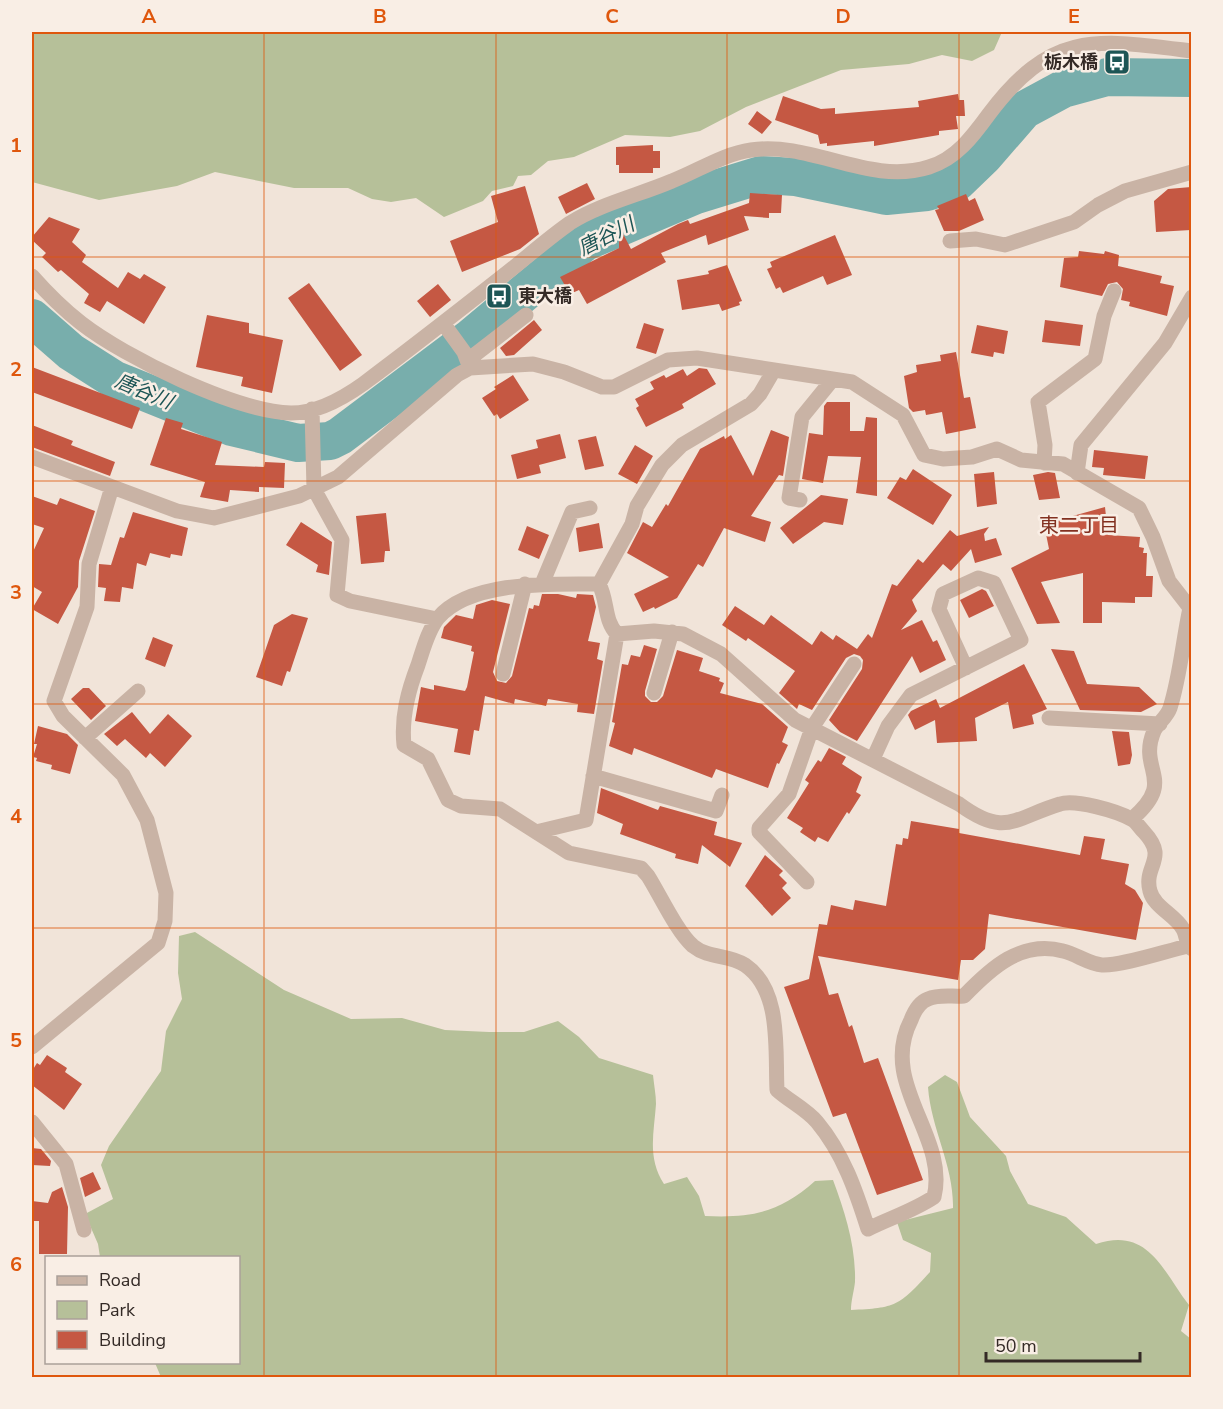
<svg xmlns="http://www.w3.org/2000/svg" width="1223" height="1409" viewBox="0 0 1223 1409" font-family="'Nunito Sans','Noto Sans JP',sans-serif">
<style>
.green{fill:#b6c099}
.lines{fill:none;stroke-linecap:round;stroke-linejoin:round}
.river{stroke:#78aeac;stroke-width:38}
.building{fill:#c55843}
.minor{stroke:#c9b3a5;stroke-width:15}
.grid{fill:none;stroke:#df570d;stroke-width:1.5;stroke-opacity:0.55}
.labels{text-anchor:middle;stroke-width:5;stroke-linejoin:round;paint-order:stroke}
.poi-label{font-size:18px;font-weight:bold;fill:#342a26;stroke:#f9eee5;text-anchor:end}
.water-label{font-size:20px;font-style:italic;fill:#1d5555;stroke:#f9eee5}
.neighbourhood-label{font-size:20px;fill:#823020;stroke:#f9eee5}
.neatline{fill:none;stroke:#df570d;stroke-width:2}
.grid-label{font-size:20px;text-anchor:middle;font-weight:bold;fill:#df570d}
</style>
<rect width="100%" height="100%" fill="#f1e4d9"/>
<!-- green -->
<path class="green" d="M32,32H1002L994,50L972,61L942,55L909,64L841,70L746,107L700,131L670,137L625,135L574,157L548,161L531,175L518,176L513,186L492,191L483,201L444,217L416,198L391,202L372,199L348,188H294L215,172L177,186L99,200L32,182Z
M195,932L284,990L351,1019L402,1018L445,1030L489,1032H524L558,1021L579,1037L599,1058L653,1075C654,1085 656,1095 656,1104C654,1133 647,1158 664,1184L687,1177L699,1196L705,1216C752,1218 779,1213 815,1181L833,1180C845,1212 856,1247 855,1282C854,1291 851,1301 851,1310C896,1308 899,1306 930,1272L931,1253L903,1240L897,1222L953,1208C954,1166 931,1129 928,1087L945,1075L957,1082L970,1117L1006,1156L1010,1171L1028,1204L1066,1217L1096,1244C1149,1226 1163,1272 1189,1305L1181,1331L1191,1339V1377H161L155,1363L238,1362V1258L100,1257L98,1244L85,1214L113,1199L101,1165L109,1146L161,1071L166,1031L182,999L178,973L179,936Z"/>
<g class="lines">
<!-- river -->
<path class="river" d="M32,318L71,352L115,380L232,427L298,443L330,441L340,436L469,339L585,242L696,195L761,175L795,177L886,196L927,192L957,182L984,156L1024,110L1063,89L1107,77L1192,78"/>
</g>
<!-- building -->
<path class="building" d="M958,94L959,100H964L965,116H956L958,129L939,131V135L874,146V141L827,146V143L820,144L818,135L775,120L783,96L821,109L835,108V114L919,107L918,101Z
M757,111L772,122L762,134L748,124Z
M653,145V151H660V168H653V173H619V165H616V147Z
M587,183L595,199L566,214L558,197Z
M525,186L539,234L520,249L462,272L450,241L498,222L491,196Z
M1191,187V230L1156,232L1154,201L1168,189Z
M750,193L782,195L781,213H769V218L744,216L749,230L708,245L706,235L661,253L666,262L587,304L579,290L570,294L560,277L619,248V226L631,249L678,224L688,220L690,224L749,203Z
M966,194L969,201L975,198L984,220L959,231H944L935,210L939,209L937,206Z
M49,217L80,229L72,242L86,255L82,262L118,288L128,272L140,279L144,274L166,287L144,324L107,301L100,312L84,303L89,294L61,270L58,272L42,257L46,253L32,240V237Z
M835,235L852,275L827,285L823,276L783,293L780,287L776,289L767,269L772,267L770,262Z
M1079,251L1104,254L1105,251L1119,255L1118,266L1162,276L1160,283L1174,286L1167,316L1129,306L1130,302L1121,300L1123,289L1117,282L1108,284L1102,296L1060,287L1064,258L1078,257Z
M727,265L742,301L739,302L740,305L722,311L719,304L682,310L677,280L709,274L708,271Z
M309,283L362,355L340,371L288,298Z
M438,284L451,300L430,317L417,301Z
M207,315L249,323V333L283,340L272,393L241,386L243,377L196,367Z
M534,320L542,330L514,355L506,356L500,348Z
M1045,320L1083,325L1080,346L1042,342Z
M644,323L664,329L656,354L636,348Z
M977,325L1008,331L1004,354L994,352L993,357L971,353Z
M956,352L964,398L970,397L976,428L946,434L942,412L926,415L925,410L913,412L909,408L904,376L917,372L916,365L941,361L940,355Z
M32,367L140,408L132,429L32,392Z
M699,368L707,369L716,384L682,404L684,408L646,427L636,408L639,406L635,399L654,389L650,382L664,375L666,378L683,369L687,376Z
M513,375L529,400L500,419L497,414L494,416L482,398L496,389L494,387Z
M827,402H850V431H864L866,417L877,418V496L856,493L861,457L828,456L823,483L802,479L809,433L823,435L824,406Z
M166,418L183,423L181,429L222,442L215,465L264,467L265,462L285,463L284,488L259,487V492L230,490L228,502L200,497L205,482L150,465Z
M32,425L73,441L71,445L115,462L110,476L32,447Z
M771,430L789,437L783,476L779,475L751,516L771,522L765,542L724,528L703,567L698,564L677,598L655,609L654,607L643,612L634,594L669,577L627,553L643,522L652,527L666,504L668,506L700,449L724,436L725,439L731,435L753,476Z
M560,434L566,458L539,465L541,473L517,479L511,455L538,448L536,440Z
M596,436L604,466L585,470L578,440Z
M635,445L653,456L637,484L618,474Z
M1094,450L1148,456L1145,479L1103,475L1104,468L1092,467Z
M913,469L952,495L933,525L887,498L900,477L906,480Z
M994,472L997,504L977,507L974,474Z
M1048,472L1055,473L1060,498L1039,500L1033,475Z
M821,495L848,499L843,525L824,522L793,544L780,528Z
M32,496L57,505L60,498L95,511L79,561L78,587L58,624L32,609L42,592L32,586V554L44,528L32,524Z
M1105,507L1108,535L1140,537L1139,547L1144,548L1143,553H1147L1146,576H1153L1152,597H1135V603L1102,602V623H1083V573L1041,582L1060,623L1037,624L1011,568L1049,549L1044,524Z
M133,512L188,528L182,556L171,554L170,558L150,553L146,566L137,563L133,589L122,587L120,602L104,601L106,588L98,587L99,564L111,565L120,537L124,538Z
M386,513L390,551H385L384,562L361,564L356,516Z
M301,522L332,542L329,575L316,572L318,565L286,545Z
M599,523L603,548L579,552L576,528Z
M527,526L549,535L539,559L518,550Z
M989,527L984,534L985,541L996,538L1002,555L975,563L971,549L951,571L943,564L912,600L917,611L901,630L922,620L933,642L937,640L946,660L920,673L912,656L857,741L840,732L829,720L862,669L863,660L860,656L854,654L846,658L812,710L799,704L797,709L779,693L795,671L748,638L746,641L722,625L735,606L764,625L771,615L812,645L821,631L833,640L836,635L857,649L868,634L872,638L892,584L897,586L918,559L923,563L950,530L957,536Z
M982,589L986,591L994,606L969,618L960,600Z
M542,594H558L576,598L577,594L593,595L596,607L588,641L600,643L597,659L603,661L594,714L577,712L578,704L548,699L546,706L515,699L514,704L485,696L479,731L474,730L470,755L454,752L458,729L415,721L421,687L434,690V685L465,691L467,687L474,652L471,651L472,646L441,638L444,627L456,615L473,619L476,605L492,600L510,604L493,672L497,681L506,683L512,676L529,608L533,609L534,605L539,606Z
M292,614L308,618L290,672L287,671L282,686L256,677L274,625Z
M153,637L173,645L165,667L145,659Z
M644,645L657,649L645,691V696L651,702H657L663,696L677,650L703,658L699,671L720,678L719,681L724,683L720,693L762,704L788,727L782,742L788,745L779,764L777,763L768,788L716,769L712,778L634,748L632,755L609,746L615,723L612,722L622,664L628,665L631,655L640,657Z
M1051,649L1074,651L1087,684L1139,687L1157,704L1141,712L1080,710Z
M1024,664L1047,709L1032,715L1034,724L1013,729L1008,702L975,718L977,741L937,743L935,720L915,730L908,715L911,711L936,699L940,708Z
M83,688H89L106,706L91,720L71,699Z
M132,712L150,734L168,714L192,736L165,767L150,753L146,758L125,739L117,746L104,734Z
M38,726L67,734L78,745L70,774L51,769L52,765L36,761L37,758L33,757L37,744H34Z
M1112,731L1129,732L1132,755L1130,764L1118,766Z
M829,748L846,757L842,764L862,777L856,792L861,795L849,814L847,812L828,842L818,837L815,842L800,832L803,828L787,818L809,783L805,780L818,760L821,762Z
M601,788L658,810L660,806L717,822L714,835L742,843L730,867L702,845L698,864L675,858L676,854L620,834L623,824L597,813Z
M911,821L959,829V833L1080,855L1084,836L1105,839L1101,859L1129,864L1125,884L1135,890L1143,903L1136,940L989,914L985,949L973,960H961L958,980L818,956L829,995L838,993L849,1027L852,1025L864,1063L878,1058L923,1180L877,1195L846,1113L833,1117L784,987L809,979L819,924L827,925L831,905L853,910L855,900L886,906L896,844L902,845L903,838L908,839Z
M765,855L783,871L779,875L787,883L782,888L791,898L772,916L745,886Z
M47,1055L67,1068L65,1072L82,1084L64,1110L32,1085V1071L37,1063L40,1065Z
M32,1148L41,1149L51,1161L50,1166L32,1165Z
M93,1172L101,1189L85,1197L80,1178Z
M62,1187L68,1207L67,1254H39V1221H32V1201L48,1203L52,1192Z"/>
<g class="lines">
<!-- minor -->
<path class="minor" d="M950,241L976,239L1005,245L1074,222L1098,205L1125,191L1192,172
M32,276C47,293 63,309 81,323C126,358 235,411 291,413C317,413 342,399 363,384C410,349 456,313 503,276C525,259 547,239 570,223C600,204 639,195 672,181C698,171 723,154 751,150C812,141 869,186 929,167C956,159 973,136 989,114C1052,30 1096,39 1192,51
M443,323L464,352L470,368
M468,360L526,315
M774,370L760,394L751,404L682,445L662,465L637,506L632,524L599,584C608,601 604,621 617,634L654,631L683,634L721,654L795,720L959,804C1005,838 1014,818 1060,804C1075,799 1117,811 1131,819C1136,821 1140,828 1144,832C1169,859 1143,865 1150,891C1154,907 1175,915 1183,929C1187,935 1185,944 1192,949
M312,409L314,489L342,540L337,595L350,601L437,619
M32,457L177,511L214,518L299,496L338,477L457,375L470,368L533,364L564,372L602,387H614L668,360L697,358L852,382L903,415L924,455L943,459L972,457L997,449L1021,460L1063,464L1139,508L1153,537L1169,581L1190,608C1183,640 1180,677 1170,708C1167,717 1158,723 1154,731C1137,771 1178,779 1132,819
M1044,463L1045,445L1038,402L1095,359L1104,316L1114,291
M1077,473L1081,445L1165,343L1192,297
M800,500L789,498L802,417L833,379
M542,584L572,512L590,508
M599,584C554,584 470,580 438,618C428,630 423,650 418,665C408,691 401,717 404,745L428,759L448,800L461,806L500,809L569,853L641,868L648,876C660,895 677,932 693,946C709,959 729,954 745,965C782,990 775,1050 777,1090C789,1101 806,1109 817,1122C843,1153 856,1191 868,1229C890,1218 913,1211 934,1197C949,1136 878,1084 911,1020C914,1012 920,1002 928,999C939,994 952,997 964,996C991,968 1021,940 1063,951C1076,954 1089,964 1102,965C1122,966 1166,951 1188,946
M503,674L525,584
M654,693L672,632
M1049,718L1160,724
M85,738L138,691
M873,759L888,726L911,695L1021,640L994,583L978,578L943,594L939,609L966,668
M593,776L716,811L722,795
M536,832L586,820L617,634
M807,882L759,832V828L789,794L812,728L854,664
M32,1047L158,943L165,921L166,893L147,820L123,775L63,716L54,701L87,607L89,564L112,487
M32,1122L66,1164L84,1230"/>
</g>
<!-- grid -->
<path class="grid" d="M264,32V1378M496,32V1378M727,32V1378M959,32V1378M32,257H1192M32,481H1192M32,704H1192M32,928H1192M32,1152H1192"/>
<!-- icons -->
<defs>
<symbol id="bus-square" viewBox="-11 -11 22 22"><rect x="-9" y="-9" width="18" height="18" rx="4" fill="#1d5555" stroke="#f9eee5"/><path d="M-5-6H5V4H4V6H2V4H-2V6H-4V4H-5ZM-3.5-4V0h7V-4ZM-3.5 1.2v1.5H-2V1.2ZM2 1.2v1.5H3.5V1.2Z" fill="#fff"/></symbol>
</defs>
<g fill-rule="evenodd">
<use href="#bus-square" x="1102" y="47" width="30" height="30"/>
<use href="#bus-square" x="484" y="281" width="30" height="30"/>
</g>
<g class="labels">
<!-- poi labels -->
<g class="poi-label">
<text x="1098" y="68">栃木橋</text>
<text x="518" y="302" text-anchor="start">東大橋</text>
</g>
<!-- water labels -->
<g class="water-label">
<text transform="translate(606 236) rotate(-27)" y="7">唐谷川</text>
<text transform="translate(144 391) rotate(23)" y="7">唐谷川</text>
</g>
<!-- neighbourhood labels -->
<g class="neighbourhood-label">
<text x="1079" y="532">東二丁目</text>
</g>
</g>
<!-- border -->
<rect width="1223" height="1409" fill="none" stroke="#f9eee5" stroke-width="66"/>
<!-- legend -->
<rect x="45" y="1256" width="195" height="108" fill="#f9eee5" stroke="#aaa099" stroke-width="1.5"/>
<rect x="57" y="1276" width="30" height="9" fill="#c9b3a5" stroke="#aaa099" stroke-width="1.5"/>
<text x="99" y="1286" font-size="18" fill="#342a26">Road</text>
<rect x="57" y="1301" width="30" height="18" fill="#b6c099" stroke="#aaa099" stroke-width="1.5"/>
<text x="99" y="1316" font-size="18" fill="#342a26">Park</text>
<rect x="57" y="1331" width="30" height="18" fill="#c55843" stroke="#aaa099" stroke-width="1.5"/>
<text x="99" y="1346" font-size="18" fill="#342a26">Building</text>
<!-- scale -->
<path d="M986 1352v9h154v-9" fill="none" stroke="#342a26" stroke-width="3"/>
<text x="995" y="1352" font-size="18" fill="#342a26" stroke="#f9eee5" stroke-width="4.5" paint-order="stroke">50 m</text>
<rect x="33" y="33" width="1157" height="1343" class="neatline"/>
<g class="grid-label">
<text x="149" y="23">A</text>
<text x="380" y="23">B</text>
<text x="612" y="23">C</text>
<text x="843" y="23">D</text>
<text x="1074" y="23">E</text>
<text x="16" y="152">1</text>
<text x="16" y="376">2</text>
<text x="16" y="599">3</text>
<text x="16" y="823">4</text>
<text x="16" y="1047">5</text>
<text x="16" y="1271">6</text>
</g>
</svg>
